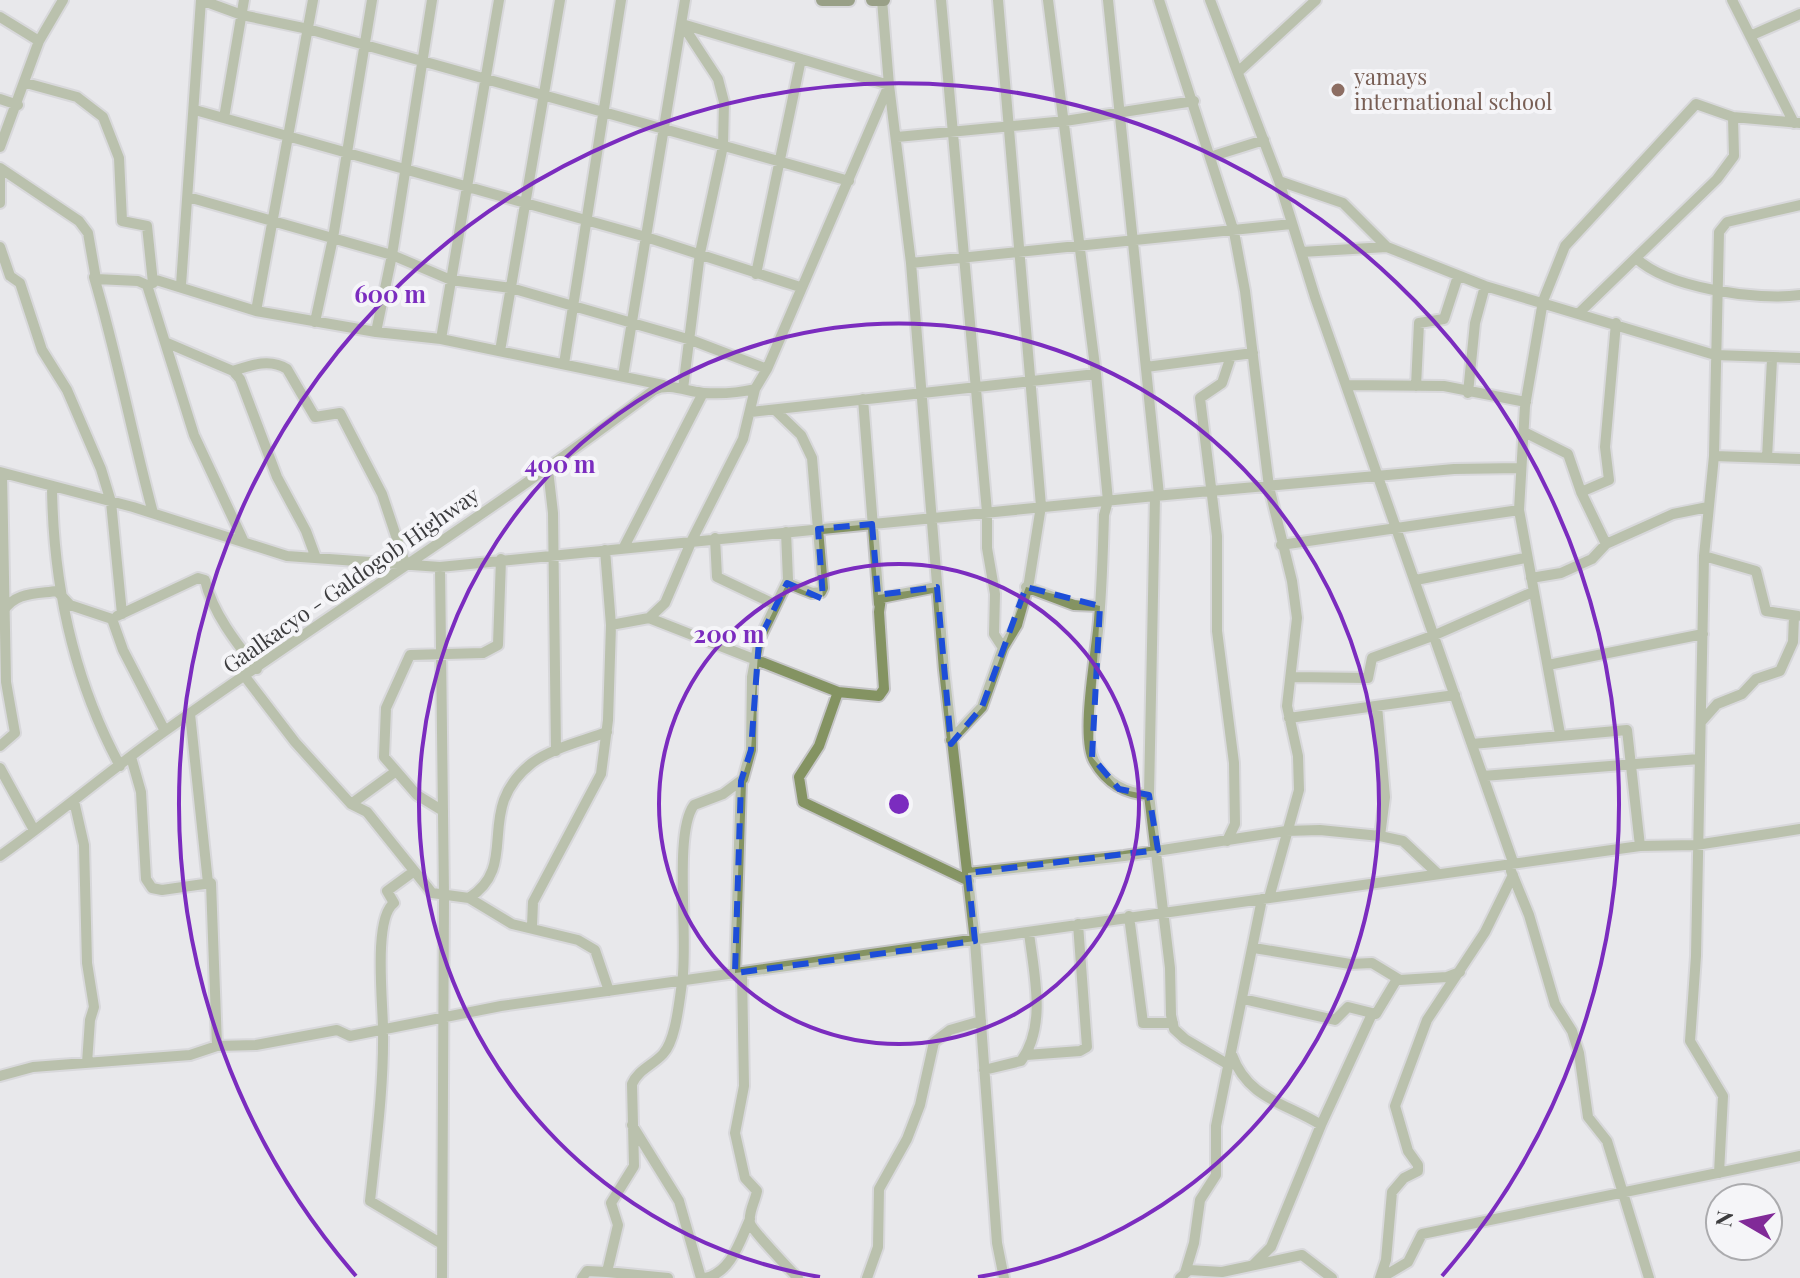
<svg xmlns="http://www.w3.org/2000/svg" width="1800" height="1278" viewBox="0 0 1800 1278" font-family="'Playfair Display',serif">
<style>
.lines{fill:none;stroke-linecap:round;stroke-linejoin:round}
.minor-casing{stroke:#c6c6c8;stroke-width:14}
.major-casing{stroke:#c6c6c8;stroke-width:16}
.minor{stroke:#849362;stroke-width:10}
.major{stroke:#3b490f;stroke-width:12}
.marked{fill:none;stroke:#1d4ed8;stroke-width:6;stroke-dasharray:16 10;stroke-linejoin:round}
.ring{fill:none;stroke:#7b2cbf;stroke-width:4}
.education-dot{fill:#8d6e63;stroke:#f5f5f8;stroke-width:3}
.labels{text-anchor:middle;stroke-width:8;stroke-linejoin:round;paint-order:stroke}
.education-label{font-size:22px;fill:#785e54;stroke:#f5f5f8;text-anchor:start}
.street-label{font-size:22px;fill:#3c3c3e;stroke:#f5f5f8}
.centre{fill:#7b2cbf;stroke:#f5f5f8;stroke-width:4}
.ring-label{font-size:24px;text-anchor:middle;font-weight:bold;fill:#7b2cbf;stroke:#f5f5f8;stroke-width:8;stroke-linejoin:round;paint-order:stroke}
</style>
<rect width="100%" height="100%" fill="#e8e8eb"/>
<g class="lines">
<defs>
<path id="minor" d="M201,0L242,15L308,29L849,181
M941,0L987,512V548L995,594L994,634L1003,648
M1048,0L1096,374L1108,501L1104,515C1103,550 1102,585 1099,620C1097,651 1080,735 1094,761C1107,784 1125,793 1149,795
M1108,0L1159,495
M1159,0L1234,232L1245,291L1269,487L1292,581L1297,618L1287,706L1298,756L1299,790L1269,898
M1210,0L1279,181L1315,297L1513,862
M1732,0L1794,123
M0,17L39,41
M682,24L889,85L911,263L944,670L975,941L997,1243L1004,1278
M682,24L718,79L724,102L723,146L700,253L683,389
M1750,36L1800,14
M1238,72L1316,0
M26,83L77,97L103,117L119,158L122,221L147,226L153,283
M0,99L18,105
M195,110L646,237L800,287
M224,118L244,0
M897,137L1065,121L1194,101
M0,147L39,41L63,0
M1213,156L1264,140
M0,168L79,221L88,233L96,279L138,281L147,285L194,435L243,540
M0,169V203
M1279,181L1343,203L1387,247L1485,286L1715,355L1800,358
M188,197L392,255L451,280L511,288L691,340L767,369
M0,247L10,276L20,283L42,350L67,390L101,469L111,502L122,614
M1301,252L1387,247
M1636,258C1667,288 1758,301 1800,295
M911,263L1291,224
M756,274L801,59
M94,277C117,355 132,435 153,513
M153,279L256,311L376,332L441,339L663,385
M181,285L201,0
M256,311L313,0
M1578,314L1717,179L1734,156L1733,117
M315,322L333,238L372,0
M376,332L392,255L432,0
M441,339L499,0
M165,342L233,371L240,379L277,477L306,531L316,558
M500,351L560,0
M564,364L621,0
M1146,367L1253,353
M233,371C251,365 270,358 287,369L315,417L340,413L382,494L405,563
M623,376L685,0
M1346,385L1444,386L1526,402
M1416,386L1419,323L1444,319L1458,276
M1468,393L1475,323L1485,286
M863,399L879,604
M775,410L801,435L812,458L823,588L821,592L812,593L787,583
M751,412L1096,374
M1524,432L1568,454L1581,492L1609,480L1605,447L1616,323
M1714,456L1800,459
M1767,458L1772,359
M548,470L553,513L556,751
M0,472L133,507L287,556L440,567L1155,496L1454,469L1520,468
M52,486C53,584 73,679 120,766
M1581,492L1606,544
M1155,496L1149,795L1170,968L1171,1015L1174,1029L1185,1039L1229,1065
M715,538L717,577L774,604
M1281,545L1519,510
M624,547L703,393L698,392
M605,550L611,625
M1704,556L1756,571L1766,611L1798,616
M440,567L444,896L442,1278
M1531,578L1561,573L1592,559L1606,544L1673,514L1708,507
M1416,580L1525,558
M1026,587L1074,605L1100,606
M3,612C14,592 36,594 57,591L70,605L112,619L123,650L165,731
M117,616L198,578L205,580C212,612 237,644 257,669
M649,618L838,692L879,696L884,689L879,612L881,598L937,587
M1548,665L1703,634
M1292,677L1368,678L1372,658L1435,635L1533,592
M246,678L295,742L351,804L367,812L432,893L469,898L512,924L578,940L595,950L609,991
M838,692L819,746L799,777L803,802L969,881
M190,714L208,883
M1289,718L1455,695
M1701,722L1717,704L1742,694L1756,679L1780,671L1793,642L1794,616
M1560,734L1519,510L1525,406L1543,301L1565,246L1696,104L1733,117L1800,123
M951,740L982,707L1003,648L1017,625L1029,582L1041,506L998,0
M1472,744L1627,730L1640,846
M0,746L15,733L6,682L2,473
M131,757L141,792L146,879L152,888L162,890L211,883L217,1046
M0,768L34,830
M1483,776L1699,759
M74,801L84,845L87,963L94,1007L90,1020L87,1063
M351,804L395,772
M443,811L417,795L384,757L386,708L410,655L483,653L498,645L501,559
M1380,836L1403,841L1438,874
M1227,841L1235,824L1234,763L1217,631V536L1200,398L1222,383L1231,356
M0,856C56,816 109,771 165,731C327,615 496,510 654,390C669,382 688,392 704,393C721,394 738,393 755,389L767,369L889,85L882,0
M1511,871L1529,915L1555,1004L1572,1031L1579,1053L1588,1117L1607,1141L1649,1278
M413,872L387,891L394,903C373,918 383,1004 383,1029C384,1086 376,1144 370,1201L442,1244
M968,873L1124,856L1286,831L1320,830L1380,836L1385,797L1377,706
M469,898C522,864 472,810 532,763C552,748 583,741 607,732
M1129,916L1143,1023H1173
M532,926L533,902L601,774L608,720L611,625L649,618L665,603L692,540L743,439L755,389
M1254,948L1350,964L1372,963L1400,980L1447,977L1460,972
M742,972L744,1086L735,1133L745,1178L757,1191C755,1202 748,1212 750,1223C751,1229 791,1271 798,1278
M735,973L741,781
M1243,999L1335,1020L1348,1007L1376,1014L1397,979
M1026,1055L1080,1051L1087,1047L1078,924
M1232,1055C1248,1099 1286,1103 1321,1125L1271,1247L1253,1265
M984,1070L1021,1061C1047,1026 1034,974 1029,933
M0,1076L33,1067L190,1055L217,1046L256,1045L337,1030L350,1036L501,1006L1640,846L1696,845L1800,829
M632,1125L679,1201L701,1278
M1321,1125L1372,1014
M1719,1173L1723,1096L1690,1041L1696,956L1704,556L1714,456L1719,232L1727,222L1800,205
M607,1272L668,1278
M1185,1273L1194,1243L1200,1200L1216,1175V1126L1262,899
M582,1278L587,1271L607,1272L618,1225L611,1203L634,1166L632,1084C638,1070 653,1065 663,1054C676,1040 679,1002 682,983C689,941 673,833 694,805L723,794L743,779L751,750L752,677L759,640L788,580L786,532
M705,1278C731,1273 740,1241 750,1219
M867,1278L878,1247L879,1189L907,1139L920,1105L934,1042L950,1030L981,1021
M1180,1278L1189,1270L1222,1272L1302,1255L1332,1278
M1380,1278L1386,1260L1392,1192L1404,1178L1418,1171V1165L1408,1151L1395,1106L1427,1020L1485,932L1513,875
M1381,1278L1408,1262L1422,1234L1800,1156"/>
<path id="major" d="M822,0H849
M872,0H884"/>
</defs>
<!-- minor casing -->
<use href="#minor" class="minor-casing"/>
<!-- major casing -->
<use href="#major" class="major-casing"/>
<!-- minor -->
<use href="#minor" class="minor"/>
<!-- major -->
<use href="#major" class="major"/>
</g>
<!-- marked area -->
<path d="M0 0H1800V1278H0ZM872,524L878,595L937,587L951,744L982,707L1026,587L1100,606L1092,757L1119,789L1149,795L1158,850L968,873L975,941L735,973L741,781L751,750L759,640L787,583L823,599L818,529Z" fill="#e8e8eb" fill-opacity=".55" fill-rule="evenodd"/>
<path class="marked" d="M872,524L878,595L937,587L951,744L982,707L1026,587L1100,606L1092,757L1119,789L1149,795L1158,850L968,873L975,941L735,973L741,781L751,750L759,640L787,583L823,599L818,529Z"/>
<!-- distance rings -->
<g class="ring">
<circle cx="899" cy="804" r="240"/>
<path d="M820 1277A480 480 0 1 1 978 1277"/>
<path d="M356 1276A720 720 0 1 1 1442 1276"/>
</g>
<!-- markers -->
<circle class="education-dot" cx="1338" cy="90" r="8"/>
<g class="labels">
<!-- education labels -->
<g class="education-label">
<text x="1354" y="85">yamays<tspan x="1354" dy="25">international school</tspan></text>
</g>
<!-- street labels -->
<g class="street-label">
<text transform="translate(351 580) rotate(-35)" y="8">Gaalkacyo - Galdogob Highway</text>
</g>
</g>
<circle cx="899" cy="804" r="12" class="centre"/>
<g class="ring-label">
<text x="390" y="303">600 m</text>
<text x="560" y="473">400 m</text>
<text x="729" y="643">200 m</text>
</g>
<!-- north arrow -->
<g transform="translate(1744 1222) rotate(279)"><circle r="38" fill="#f5f5f8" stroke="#ababae" stroke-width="2"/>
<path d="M0-6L14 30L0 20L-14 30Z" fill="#812a98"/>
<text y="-12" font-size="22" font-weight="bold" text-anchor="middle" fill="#3c3c3e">N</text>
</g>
</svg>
